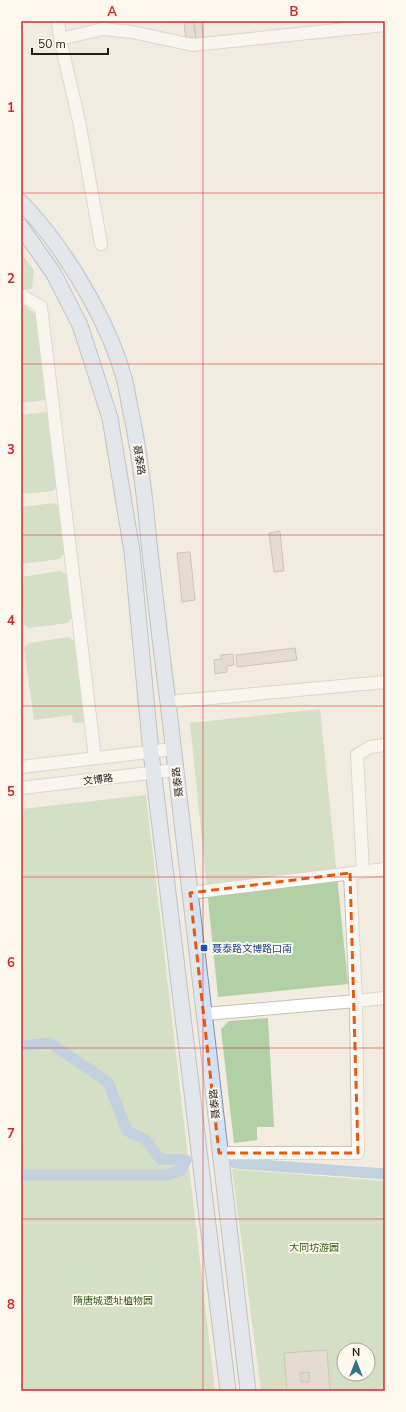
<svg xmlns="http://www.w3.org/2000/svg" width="406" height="1412" viewBox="0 0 406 1412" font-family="'Nunito Sans','Noto Sans SC',sans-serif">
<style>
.green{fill:#b2d0a6;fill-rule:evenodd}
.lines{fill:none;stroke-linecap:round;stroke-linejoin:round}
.canal{stroke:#87b1df;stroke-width:11}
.building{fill:#d3c8c0;stroke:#9f968d;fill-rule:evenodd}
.minor-casing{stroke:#c6bfb5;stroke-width:14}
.major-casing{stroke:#8091a8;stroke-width:17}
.minor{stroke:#fff;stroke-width:12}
.major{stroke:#d1e2f8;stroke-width:15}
.marked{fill:none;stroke:#e8590c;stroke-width:3;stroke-dasharray:8 5;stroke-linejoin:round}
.grid{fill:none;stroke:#d62828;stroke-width:1;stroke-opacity:0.55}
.transit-dot{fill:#1a4fb4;stroke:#fef8ef;stroke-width:1.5}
.labels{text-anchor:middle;stroke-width:4;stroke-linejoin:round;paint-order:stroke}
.street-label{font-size:10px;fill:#221f1b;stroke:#fef8ef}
.transit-label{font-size:10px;fill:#164399;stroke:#fef8ef;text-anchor:start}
.park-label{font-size:10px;fill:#2e5b16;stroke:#fef8ef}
.neatline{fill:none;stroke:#d62828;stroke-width:1.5}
.grid-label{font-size:13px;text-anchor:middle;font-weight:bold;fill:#d62828}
</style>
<rect width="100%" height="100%" fill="#f2ebe0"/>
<!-- green -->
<path class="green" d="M21,253L34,270L32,289L21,290Z
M21,306H25L35,314L46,400L21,403Z
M45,412L50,415L59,484L53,491L21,494V415Z
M54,503L59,507L65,552L60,559L21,564V507Z
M61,571L67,575L72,616L68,623L29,628L22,623L21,577Z
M69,637L74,641L85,722L73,723L72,715L34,720L24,648L29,643Z
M320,709L348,984L218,997L190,723Z
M146,795L215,1391H21V809Z
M268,1018L274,1127H257V1140L234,1143L221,1029L229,1021Z
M232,1169L385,1181V1391H261ZM344,1350H368V1374H344Z"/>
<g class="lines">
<!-- canal -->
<path class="canal" d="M21,1046L50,1043L108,1082L127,1131L145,1139L160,1159L186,1160L181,1170L167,1175H21
M235,1163L385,1174"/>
</g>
<!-- building -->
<path class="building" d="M184,21H194L196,41L186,42Z
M194,21H201L204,40L196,41Z
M280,531L284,571L274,572L269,533Z
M190,552L195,600L182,602L177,553Z
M295,648L297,660L237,667L236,655Z
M233,654L234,665L227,666V672L215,674L214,660L221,659V655Z
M327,1350L330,1391H287L284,1353ZM309,1372V1382H301L300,1373Z"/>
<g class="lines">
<defs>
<path id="minor" d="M58,21L60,39L79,121L101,244
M60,39L103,29L132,32L193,45L385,25
M21,295L41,307L95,758
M168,702L385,682
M21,767L173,749
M21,788L175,770
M363,872L357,755L370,747L385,745
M190,893L385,869
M205,1014L356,1001L385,998
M219,1153H358L356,1001L350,873"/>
<path id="major" d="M21,202C64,247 107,318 124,378C127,388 128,398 130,408C140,453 145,498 149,543C155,596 161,649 168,702L248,1391
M21,227L54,274L80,325L110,418L132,551L151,752L228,1391"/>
</defs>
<!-- minor casing -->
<use href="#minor" class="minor-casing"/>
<!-- major casing -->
<use href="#major" class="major-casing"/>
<!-- minor -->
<use href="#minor" class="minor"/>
<!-- major -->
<use href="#major" class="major"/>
</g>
<!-- marked area -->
<path d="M0 0H406V1412H0ZM350,873L358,1153H219L190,893Z" fill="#f2ebe0" fill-opacity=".55" fill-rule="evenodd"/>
<path class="marked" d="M350,873L358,1153H219L190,893Z"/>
<!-- grid -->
<path class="grid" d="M203,21V1391M21,193H385M21,364H385M21,535H385M21,706H385M21,877H385M21,1048H385M21,1219H385"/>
<!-- markers -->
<rect class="transit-dot" x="200" y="944" width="8" height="8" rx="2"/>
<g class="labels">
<!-- street labels -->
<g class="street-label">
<text transform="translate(140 460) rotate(81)" y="4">聂泰路</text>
<text transform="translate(98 779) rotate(-7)" y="4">文博路</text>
<text transform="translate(177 782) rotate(-97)" y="4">聂泰路</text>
<text transform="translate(214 1104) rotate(-96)" y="4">聂泰路</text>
</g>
<!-- transit labels -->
<g class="transit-label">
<text x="212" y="952">聂泰路文博路口南</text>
</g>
<!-- park labels -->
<g class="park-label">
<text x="314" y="1251">大同坊游园</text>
<text x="113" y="1304">隋唐城遗址植物园</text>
</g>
</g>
<!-- border -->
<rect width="406" height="1412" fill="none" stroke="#fef8ef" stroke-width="44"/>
<!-- north arrow -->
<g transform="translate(356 1362)"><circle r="19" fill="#fef8ef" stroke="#a6a19a"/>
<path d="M0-3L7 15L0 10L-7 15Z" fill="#307284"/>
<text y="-6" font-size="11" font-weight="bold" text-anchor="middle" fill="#221f1b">N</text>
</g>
<!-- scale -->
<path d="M32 48v6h76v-6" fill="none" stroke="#221f1b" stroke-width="2"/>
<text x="38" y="48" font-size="12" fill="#221f1b" stroke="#fef8ef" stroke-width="3" paint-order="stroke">50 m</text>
<rect x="22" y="22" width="362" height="1368" class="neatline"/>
<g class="grid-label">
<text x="112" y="16">A</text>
<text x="294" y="16">B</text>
<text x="11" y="112">1</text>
<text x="11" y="283">2</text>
<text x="11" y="454">3</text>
<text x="11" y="625">4</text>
<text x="11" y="796">5</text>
<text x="11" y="967">6</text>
<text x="11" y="1138">7</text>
<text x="11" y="1309">8</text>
</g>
</svg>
